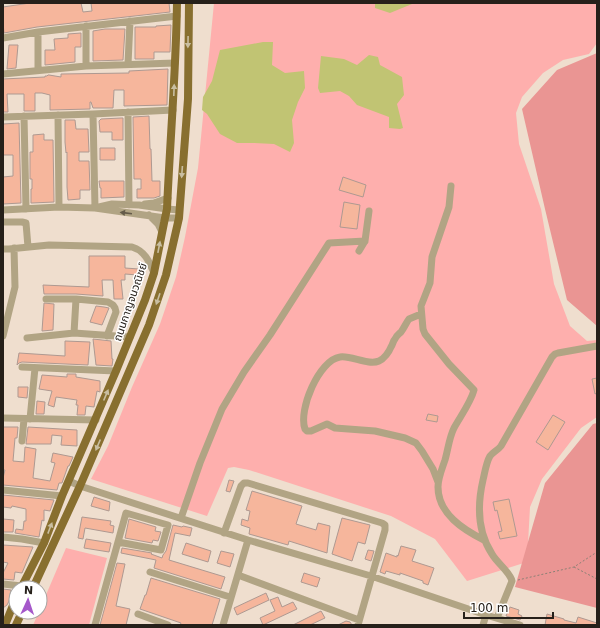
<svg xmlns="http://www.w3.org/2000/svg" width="600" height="628" viewBox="0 0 600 628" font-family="'DejaVu Sans','Noto Sans Thai',sans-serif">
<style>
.green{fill:#feafad}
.forest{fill:#ea9593}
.water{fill:#c1c473}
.building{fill:#f6b69c;stroke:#ae9991}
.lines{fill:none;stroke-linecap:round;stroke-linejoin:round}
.path{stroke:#8b8075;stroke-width:1;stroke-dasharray:2 2;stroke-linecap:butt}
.minor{stroke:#b1a484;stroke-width:7}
.major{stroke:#886f2f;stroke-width:8}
.oneway{fill:#c9bea1}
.oneway2{fill:#655b4a}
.labels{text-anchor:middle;stroke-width:3;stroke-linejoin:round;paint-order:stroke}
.street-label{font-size:11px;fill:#26201a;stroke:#fff}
</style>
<rect width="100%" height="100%" fill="#efdece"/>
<!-- green -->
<path class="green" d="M214,3H597V43L589,54L563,60L543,73L522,97L516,113L519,144L541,209L554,284L570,326L587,341L597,340V417L581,428L542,479L530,507L527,562L467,581L435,539L391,516L249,470L234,467L228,468L207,516L91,479L108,446L132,387L160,324L176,277L185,237L198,168Z
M66,548L107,558L89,625H33L39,612H40V609Z"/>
<!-- forest -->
<path class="forest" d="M597,53V326L567,300L545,209L522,109L557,70Z
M597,423V608L515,587L545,483L593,424Z"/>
<!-- water -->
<path class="water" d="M375,3H417L412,4L390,13L375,8Z
M263,42H273L272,65L285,73L304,71L305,88L298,102L292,120L294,143L290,152L274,144L254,143H237L220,134L207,114L202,110L203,97L212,81L220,50Z
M369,55L378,57L380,65L402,77L404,95L397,104L403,128L400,129L389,128V117L357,105L349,96L340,91L320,93L318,88L321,56L344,59L357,65Z"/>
<!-- building -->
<path class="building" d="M30,3H81L83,12L92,11L91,3H169L170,12L37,27L4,33L3,23V7Z
M171,25L170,52H154V59H135V27H156V26Z
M105,29H125L123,60L93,61V31Z
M81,33V47H75V62L45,65V50H55L54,39L68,38V34Z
M9,45H18L16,68L7,69Z
M168,69L167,105L124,106V90H114L113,108H93L91,102H90V109L50,110V95L42,93H35V111H24V94H7L8,112H3V79L45,77V76H47L48,75H49L61,77V74L129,73V71Z
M149,116L150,149H151L152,181H160V196L154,198H137V189H141V179H134L133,117Z
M121,118H123V140H112V132H100L99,121L101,119Z
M65,120H75L76,129H88L89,152H79V161H89L90,190H80V199L68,200L67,187V152L66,153L65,142Z
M19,123L21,203L3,204V177L13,176V155H3V124Z
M44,134V140H53L54,202L32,203H31V189H32V179H30V152H33V135Z
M100,148H115V160H100Z
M343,177L366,185L363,197L339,190Z
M99,181H124V197L101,198V188H100Z
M344,202L360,205L357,229L340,227Z
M89,256H125V268L139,269L138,275L125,274V280H121L123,299H114L113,280H102L103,296L76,294H44L43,285L89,287Z
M44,303L54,304L53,330L42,331Z
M96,306L104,307L109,308L102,325L90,322Z
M93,339L111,341L112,359H113L112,366L96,365Z
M65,341L90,342L88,365L22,362L19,363L17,365L19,353L65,356Z
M67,374H76V377L100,381V392L97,391L94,407L86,406L85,415H77L78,405H76L77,400L56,397L54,407L48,405L52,391L39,389L42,375L67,377Z
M597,378V393L595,394L592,379Z
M18,387H28L27,398L18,397Z
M37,401L45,402L44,414H36Z
M428,414L438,416L437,422L426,420Z
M553,415L565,422L548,450L536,442Z
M3,427H18L17,438H15L13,461L24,462L25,447L36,449L33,478L50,481L55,463L51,462L53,453L73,457L69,466H68L62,483H59L57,490L3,485V478L5,470H3Z
M28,427L77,430V446L61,445L62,436L52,435L51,444H26Z
M229,480L234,481L230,492L226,491Z
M252,491L302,506L296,524L316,530L318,523L330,526L327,553L289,541L288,545L249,534L250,528L241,525L242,519L248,521L250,511L246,510Z
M3,495L54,500L50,511L44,510V521L42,520L39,537L15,533L16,529L23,530L24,521H26V509L12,506L11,508L3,507Z
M94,497L110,502L109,511L91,506Z
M509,499L517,536L500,539L498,532L502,531L497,510L495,511L493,502Z
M82,517L111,521L110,525L114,526L113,533L85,528L83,539L78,538Z
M342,518L370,525L365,544L358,542L352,561L332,554Z
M3,519L14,520L13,532H3Z
M129,519L156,527L155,531L161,532L158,541L153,540L152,543L125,538Z
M173,525L182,527L183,526L192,528L190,536L175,533L169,560L225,577L221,589L154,568L156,560L121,553L122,548L152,553L151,554L162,558L163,555L166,551Z
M86,539L111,543L109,552L84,548Z
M186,543L211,551L208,562L182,554Z
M3,545L33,547L22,573L15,572L14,580L3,579V573L8,563L3,562Z
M401,546L416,550L412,561L434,568L428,585L423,583V581L400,573V575L386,571L385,574L380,572L386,553L397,557V555L398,556Z
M368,550L374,551L371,561L365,559Z
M221,551L234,554L230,567L217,563Z
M117,563L125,564L116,606L130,609L126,625H100Z
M304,573L320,578L317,587L301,582Z
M151,578L220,599L212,625H180L181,623L140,609L145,595H146Z
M3,589L11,590L9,601L7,605L3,608Z
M266,593L269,600L237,615L234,608Z
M278,597L282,607L293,602L297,609L263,625L260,618L275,611L270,600Z
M510,607L519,610L518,614L522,616L520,620L506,616Z
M321,611L325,618L310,625H293Z
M547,614L564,619V620L576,623L578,617L597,623V625H545Z
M346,621L350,622L352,625H338Z"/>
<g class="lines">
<!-- path -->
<path class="path" d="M574,567L597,579
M518,580L574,567L597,552"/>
<!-- minor -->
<path class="minor" d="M38,32V70
M3,38L38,32L177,16
M128,64L130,21
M86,66V26
M3,74L86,66L175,63
M128,112L129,205
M93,114L95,208
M58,115L59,207
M24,116L26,209
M3,117L93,114L173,110
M451,186L449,207L432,257L430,283L421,306L423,329L425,334L449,364L474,390C471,402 460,417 454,428C449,438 448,450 445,460C442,469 438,478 438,487C438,514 464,530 484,540
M145,204L154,203L168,198
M99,207L112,204L139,205L167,209L179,210
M3,210L59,207L95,208L165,218H179
M149,215L158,224L162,232
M3,222H22L26,223L28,247
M3,249H9L49,245L132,247C145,251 149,261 154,273
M359,251L365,241L369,211
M46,299H76L108,302L113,305L115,308L116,312L107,336
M421,314L409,319C406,323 404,328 401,332C399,334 396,336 395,339C393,341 393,344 391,347C389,352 384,359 379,361C368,366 351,355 340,357C319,360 298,410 305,429L307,431H311L327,424L335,428L375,431L405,438L416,443L422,451L433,469L438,482
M74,333L76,299
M3,336L15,287L14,248
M27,338L74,333L130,337
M22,367L116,371
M3,418L96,420
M30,419L35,368
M22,441L24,419
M69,481L80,486L248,540L371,576L486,615L520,625
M3,490L62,496
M181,518L200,463L222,409L244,372L270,335L329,243L365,241
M224,533L241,486L244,483H248L382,523L385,525V530L358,625
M3,537L22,539L44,543
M150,572L230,597
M238,575L359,620
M3,584L22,586
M138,614L168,625
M497,618L512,581C510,572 497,563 492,554C477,531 477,506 483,480C485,472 486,463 490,456C493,452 498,450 501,446L552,357L555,354L558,353L597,346
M95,625L126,513L168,525L161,550L118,542
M223,625L248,540
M483,625L486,615"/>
<!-- major -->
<path class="major" d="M21,588L44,543L62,496L116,371L145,300L154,273L165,218L167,209C170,140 176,72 177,3
M33,588L80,486L149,325L166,275L179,218L188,99L189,3
M5,625L16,598
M16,625L22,612"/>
</g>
<!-- one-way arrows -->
<defs><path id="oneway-solid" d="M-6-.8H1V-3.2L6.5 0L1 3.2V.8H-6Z"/></defs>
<g class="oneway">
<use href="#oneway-solid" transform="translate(188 42) rotate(91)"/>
<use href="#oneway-solid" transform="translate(174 90) rotate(-88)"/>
<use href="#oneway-solid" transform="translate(182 172) rotate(94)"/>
<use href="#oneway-solid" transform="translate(159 247) rotate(-79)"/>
<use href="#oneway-solid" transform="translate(158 299) rotate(109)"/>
<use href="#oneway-solid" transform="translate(106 395) rotate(-67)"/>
<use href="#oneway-solid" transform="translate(98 445) rotate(113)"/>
<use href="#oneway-solid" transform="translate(50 528) rotate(-69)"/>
</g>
<use class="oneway2" href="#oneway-solid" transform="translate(126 213) rotate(-173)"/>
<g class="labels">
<!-- street labels -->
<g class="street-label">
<text transform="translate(130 302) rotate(-71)" y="4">ถนนกาญจนวณิชย์</text>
</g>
</g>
<!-- border -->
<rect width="600" height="628" fill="none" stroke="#26201a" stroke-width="8"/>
<!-- north arrow -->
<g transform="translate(28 600) rotate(3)"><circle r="19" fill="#ffffff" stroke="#a8a6a3"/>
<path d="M0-3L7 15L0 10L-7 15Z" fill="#a558ca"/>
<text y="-6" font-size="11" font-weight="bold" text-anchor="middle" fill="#26201a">N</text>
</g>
<!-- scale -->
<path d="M464 612v6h89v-6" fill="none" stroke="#26201a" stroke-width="2"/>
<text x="470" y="612" font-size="12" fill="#26201a" stroke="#ffffff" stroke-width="3" paint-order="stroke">100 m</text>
</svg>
